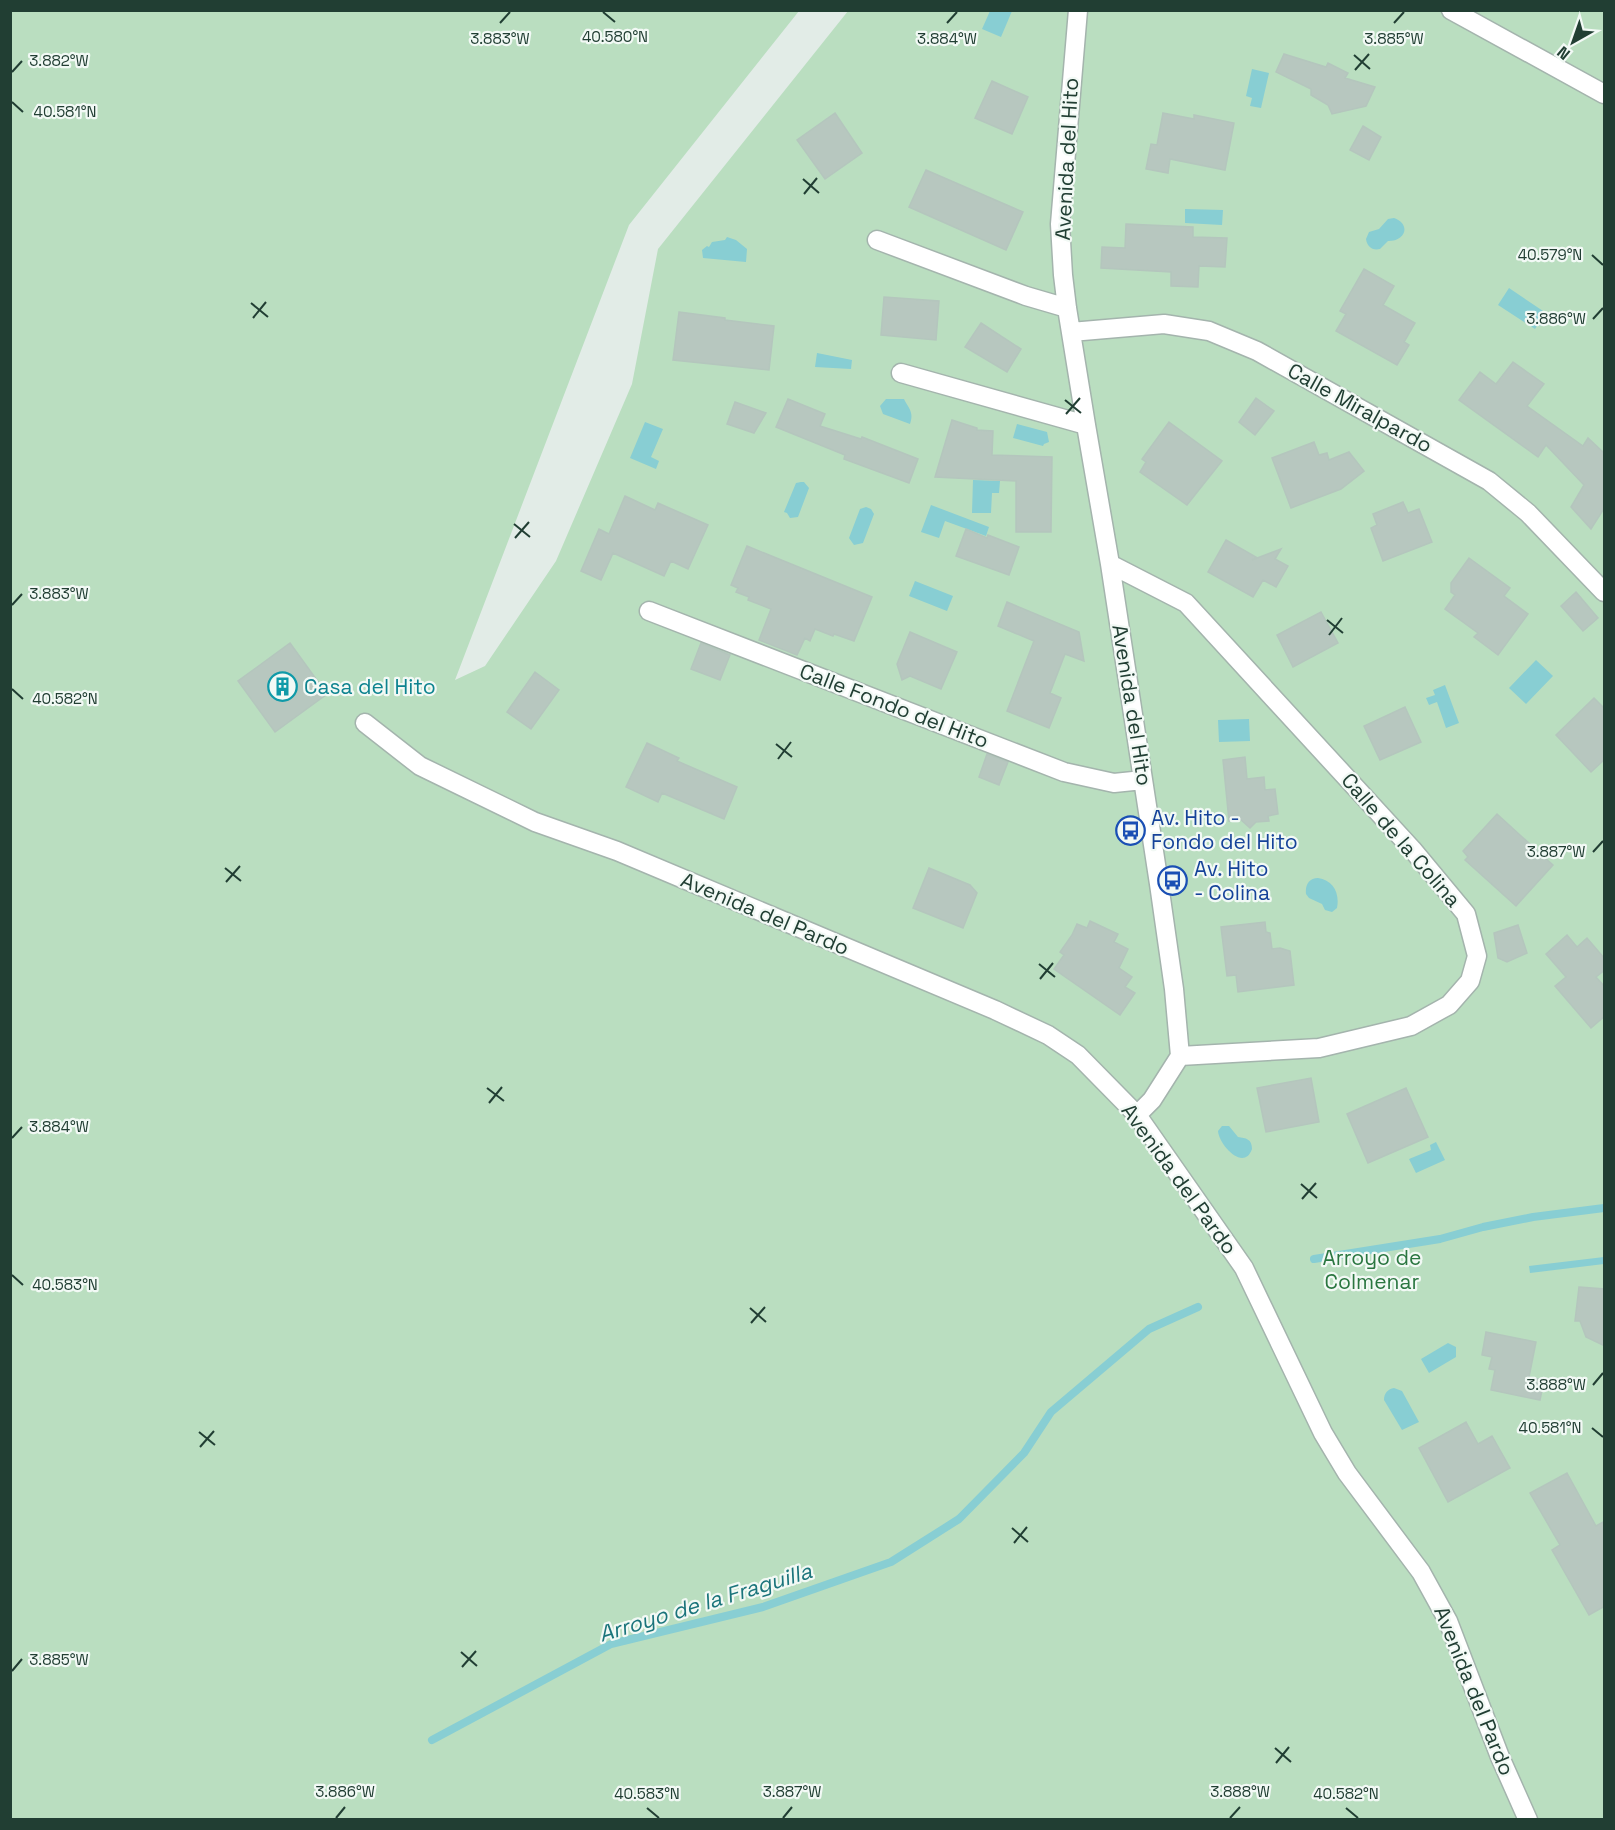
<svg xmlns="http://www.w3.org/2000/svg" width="1615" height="1830" viewBox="0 0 1615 1830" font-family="'Space Grotesk',sans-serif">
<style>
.green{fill:#badec0}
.water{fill:#88ced3}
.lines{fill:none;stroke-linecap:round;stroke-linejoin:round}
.stream{stroke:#88ced3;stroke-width:8}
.building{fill:#b7c7bf;stroke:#b4c6bd;stroke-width:1.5}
.street-casing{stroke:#a4b4ad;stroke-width:21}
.street{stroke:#fff;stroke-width:18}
.ticks{fill:none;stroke:#213e33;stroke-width:2}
.labels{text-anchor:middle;stroke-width:4.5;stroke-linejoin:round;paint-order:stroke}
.street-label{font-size:21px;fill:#213e33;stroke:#f2f9f5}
.culture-label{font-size:21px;fill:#0d838f;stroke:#f2f9f5;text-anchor:start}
.transit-label{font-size:21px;fill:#164399;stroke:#f2f9f5;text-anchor:start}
.park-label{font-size:21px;fill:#2a7640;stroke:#f2f9f5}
.water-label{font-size:22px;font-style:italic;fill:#1a747b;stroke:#f2f9f5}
.ticks-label{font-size:15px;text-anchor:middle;fill:#213e33;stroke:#f2f9f5;stroke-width:4.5;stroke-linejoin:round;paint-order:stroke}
</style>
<rect width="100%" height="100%" fill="#e2ece7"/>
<!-- green -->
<path class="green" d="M11,11H799L629,225L455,680L485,666L556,561L632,384L658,249L848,11H1604V1819L11,1820Z"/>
<!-- water -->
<path class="water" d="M990,11H1012L1001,37L982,29Z
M1252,69L1269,73L1261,108L1250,106L1252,98L1246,96Z
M1185,209L1223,210L1222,225L1185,223Z
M1394,218C1411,224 1406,241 1388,241L1380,249C1372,251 1367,246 1366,239L1369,232L1379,229L1388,219Z
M727,237L736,240L747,249L746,262L703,258L702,250L707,246L709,247L712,242L725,240Z
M1509,288L1546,313L1544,317L1546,321L1545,325L1537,326L1535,329L1498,305Z
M817,353L852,360L851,369L815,367Z
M886,399H904C909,409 914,412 910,424L883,414L880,406Z
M645,422L663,429L651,457L659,461L656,469L630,458Z
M1017,424L1047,432L1049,442L1044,444L1043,446L1013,438Z
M973,480L1000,481L999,493H992L991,513H972Z
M801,482H804L809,488L798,517L790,518L787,513L784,512L796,483Z
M931,505L989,527L986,536L945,521L939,538L921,532Z
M866,507L871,509L874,514L863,543L854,545L849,538L860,509Z
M915,581L953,596L947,611L909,596Z
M1536,660L1553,676L1526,704L1509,688Z
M1445,685L1459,723L1446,728L1437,702L1429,705L1426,698L1435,695L1433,690Z
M1249,719L1250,741L1219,742L1218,720Z
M1318,878C1333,880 1340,893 1337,908L1332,912L1325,910L1322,904L1309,898L1306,894C1305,885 1309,878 1318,878Z
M1222,1126H1229L1238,1137C1246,1138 1252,1139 1252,1149C1244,1172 1219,1145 1218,1131Z
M1436,1142L1445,1160L1416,1173L1409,1159L1431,1150L1430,1145Z
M1604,1257V1264L1530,1273L1529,1266Z
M1448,1343L1456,1347V1357L1429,1373L1421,1359Z
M1394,1388L1402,1391L1419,1422L1402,1430L1384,1400C1384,1393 1388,1389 1394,1388Z"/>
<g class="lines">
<!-- stream -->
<path class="stream" d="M1314,1259L1440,1239L1483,1227L1533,1217L1604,1208
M432,1740L611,1644L763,1607L891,1562L959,1519L1024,1453L1051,1412L1149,1329L1198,1307"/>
</g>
<!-- building -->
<path class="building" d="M1284,54L1326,67L1328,63L1348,73L1345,78L1375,87L1366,106L1332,114L1328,105L1311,95V89L1276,72Z
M992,81L1028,97L1012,134L975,118Z
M835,113L862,153L825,179L797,140Z
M1163,113L1194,119V115L1234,123L1225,170L1170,159L1168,173L1146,169L1151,144L1157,145Z
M1363,126L1381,137L1369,160L1350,150Z
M926,170L1023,212L1006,250L909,207Z
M1126,224L1193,227V237L1227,238L1225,267L1199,266L1198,287L1171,286V272L1101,268L1102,247L1125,248Z
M1364,269L1394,286L1383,305L1415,323L1404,342L1409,345L1397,365L1336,331L1346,314L1340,311Z
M884,297L939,301L936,340L881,335Z
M679,312L725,318V320L774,326L769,370L673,360Z
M981,323L1021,349L1007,372L965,347Z
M1513,362L1544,384L1527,406L1583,446L1588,438L1603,452L1605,449V507L1591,529L1571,507L1584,485L1546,445L1538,457L1459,400L1480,372L1496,384Z
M1256,398L1274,411L1255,435L1239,422Z
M788,399L825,414L820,426L861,439L862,437L918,459L909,483L844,459L845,455L776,427Z
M735,402L766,413L754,433L727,424Z
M952,420L977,428V430L993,431L992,455L1052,457L1051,532H1016V481L935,477Z
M1169,422L1222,461L1187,505L1140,472L1146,462L1142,459Z
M1314,442L1319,455L1327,453L1329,460L1349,452L1364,471L1341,489L1291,508L1272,458Z
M625,496L655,510L658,503L708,525L688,569L671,561L664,576L613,553L601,580L581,571L599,529L609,534Z
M1403,502L1408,513L1419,509L1432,542L1383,561L1371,528L1377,525L1373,514Z
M966,529L987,538L988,535L1019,547L1009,575L956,556Z
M1226,540L1256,557L1252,560L1281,549L1275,559L1288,566L1276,587L1263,580L1253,597L1208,572Z
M747,546L872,597L854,641L834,634L833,636L815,629L810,641L805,638L797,655L759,640L771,609L748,600L749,597L736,592L738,588L731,585Z
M1469,558L1510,588L1504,596L1528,614L1498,655L1474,637L1478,633L1445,609L1455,595L1451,592V583Z
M1576,592L1598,618L1583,631L1561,606Z
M1007,602L1079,632L1084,661L1065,654L1050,693L1061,698L1049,728L1007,711L1034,641L998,626Z
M1321,612L1338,643L1293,667L1277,635Z
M910,632L957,652L941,689L910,676L902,680L897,664Z
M290,643L327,694L275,732L238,681Z
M701,643L730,655L720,680L691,669Z
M535,672L559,690L531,729L507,712Z
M1594,698L1605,709V759L1591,772L1556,735Z
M1405,707L1421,742L1380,760L1364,726Z
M647,743L679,758L677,761L737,787L724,819L662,793L658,802L626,787Z
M987,754L1008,762L999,785L979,777Z
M1245,757L1247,779L1264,777L1265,790L1275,789L1278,814L1268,816L1269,821L1256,822L1250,828L1240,819L1229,821L1223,760Z
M1497,814L1553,865L1516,906L1465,860L1468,857L1463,851Z
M929,868L970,885L977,893L963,928L913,908Z
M1090,921L1118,934L1114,942L1128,949L1119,968L1132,977L1125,987L1135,993L1120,1015L1054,969L1064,955L1060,952L1072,935L1077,924L1087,928Z
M1265,922L1266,932L1270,933L1272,949L1280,948L1290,951L1294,985L1238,992L1236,975L1227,976L1221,927Z
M1518,925L1527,953L1507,962L1498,958L1494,933Z
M1567,935L1577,947L1587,938L1605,959V970L1596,977L1605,987V1016L1591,1028L1555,986L1566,977L1546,954Z
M1311,1078L1319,1122L1266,1132L1257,1088Z
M1406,1088L1428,1137L1368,1163L1347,1114Z
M1579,1287L1605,1289V1346L1586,1337L1580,1321H1575Z
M1486,1332L1536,1342L1529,1377L1544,1380L1540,1400L1491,1390L1495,1370L1489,1369L1492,1357L1482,1355Z
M1466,1422L1478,1444L1492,1436L1510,1468L1448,1502L1419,1448Z
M1567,1473L1596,1526L1605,1521V1606L1589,1615L1552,1550L1560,1545L1530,1493Z"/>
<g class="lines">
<defs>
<path id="street" d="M1078,10L1060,224L1063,275L1067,308L1086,425L1110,564L1159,884L1174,989L1180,1056L1152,1100L1137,1115
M1451,10L1604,94
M877,240L1026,296L1067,308
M1071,332L1164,324L1209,331L1257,351L1489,481L1528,513L1604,592
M901,373L1086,425
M1110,564L1186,603L1412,849L1466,914L1477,956L1470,981L1449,1005L1411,1026L1319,1048L1180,1056
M649,611L1064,772L1114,783L1143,780
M365,723L420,766L535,822L617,851L995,1010L1048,1035L1078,1055L1137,1115L1244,1268L1323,1433L1347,1473L1421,1572L1448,1621L1500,1757L1528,1820"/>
</defs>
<!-- street casing -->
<use href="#street" class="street-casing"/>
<!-- street -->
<use href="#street" class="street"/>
</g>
<!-- ticks -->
<path class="ticks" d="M603,12L615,22M500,23L510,12M947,23L957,12M1394,23L1404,12M1354,55L1370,69M1355,70L1369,54M12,72L22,61M12,102L23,112M803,179L819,193M804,194L817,178M1592,255L1603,265M251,303L268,317M253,318L266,302M1593,319L1603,308M1065,400L1081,413M1066,414L1080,398M514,524L530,537M515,538L529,522M12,605L22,594M1327,620L1343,633M1329,635L1342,618M12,689L23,699M776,744L792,757M778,759L791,742M1593,852L1603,841M225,868L241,881M226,882L240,866M1039,964L1055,977M1040,979L1053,963M487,1088L504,1101M489,1103L502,1087M12,1138L22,1127M1301,1184L1317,1198M1302,1199L1316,1183M12,1275L23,1285M750,1308L766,1322M751,1323L765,1307M1593,1385L1603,1373M1592,1428L1603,1437M199,1432L215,1445M200,1447L214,1431M1012,1528L1028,1542M1014,1543L1027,1527M461,1652L477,1666M462,1667L476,1651M12,1671L22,1659M1275,1748L1291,1762M1276,1763L1289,1747M647,1808L659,1818M1346,1808L1358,1818M336,1818L345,1807M783,1818L792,1807M1230,1818L1240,1807"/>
<!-- icons -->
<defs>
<symbol id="building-ring" viewBox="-11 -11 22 22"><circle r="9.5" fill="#f2f9f5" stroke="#0f9aa8" stroke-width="1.5"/><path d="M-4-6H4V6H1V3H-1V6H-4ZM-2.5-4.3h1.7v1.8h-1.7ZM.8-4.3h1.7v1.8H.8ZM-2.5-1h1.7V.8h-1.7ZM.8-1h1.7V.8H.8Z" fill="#0f9aa8"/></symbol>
<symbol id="bus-ring" viewBox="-11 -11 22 22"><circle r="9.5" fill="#f2f9f5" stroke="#1a4fb4" stroke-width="1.5"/><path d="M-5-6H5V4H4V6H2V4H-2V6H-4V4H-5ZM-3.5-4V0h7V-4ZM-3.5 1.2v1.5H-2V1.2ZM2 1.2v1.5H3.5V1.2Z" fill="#1a4fb4"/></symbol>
</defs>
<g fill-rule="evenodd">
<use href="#building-ring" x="266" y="670" width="33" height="33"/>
<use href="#bus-ring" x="1114" y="814" width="33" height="33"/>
<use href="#bus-ring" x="1156" y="864" width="33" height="33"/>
</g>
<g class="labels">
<!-- street labels -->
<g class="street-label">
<text transform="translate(1067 159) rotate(-87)" y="7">Avenida del Hito</text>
<text transform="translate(1360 408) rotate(29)" y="7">Calle Miralpardo</text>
<text transform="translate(1132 705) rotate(81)" y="7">Avenida del Hito</text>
<text transform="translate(894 706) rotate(21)" y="7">Calle Fondo del Hito</text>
<text transform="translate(1401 840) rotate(49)" y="7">Calle de la Colina</text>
<text transform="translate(765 914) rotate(23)" y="7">Avenida del Pardo</text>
<text transform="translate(1179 1179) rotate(54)" y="7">Avenida del Pardo</text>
<text transform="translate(1474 1691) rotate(68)" y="7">Avenida del Pardo</text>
</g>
<!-- culture labels -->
<g class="culture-label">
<text x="304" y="694">Casa del Hito</text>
</g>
<!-- transit labels -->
<g class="transit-label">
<text x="1151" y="825">Av. Hito -<tspan x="1151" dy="24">Fondo del Hito</tspan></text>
<text x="1194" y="876">Av. Hito<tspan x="1194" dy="24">- Colina</tspan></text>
</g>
<!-- park labels -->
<g class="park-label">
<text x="1372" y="1265">Arroyo de<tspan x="1372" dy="24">Colmenar</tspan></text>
</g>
<!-- water labels -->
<g class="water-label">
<text transform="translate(705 1602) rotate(-17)" y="8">Arroyo de la Fraguilla</text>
</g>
</g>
<g class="ticks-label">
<text x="615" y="42">40.580°N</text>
<text x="500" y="44">3.883°W</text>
<text x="947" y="44">3.884°W</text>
<text x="1394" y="44">3.885°W</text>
<text x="59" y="66">3.882°W</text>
<text x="65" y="117">40.581°N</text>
<text x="1550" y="260">40.579°N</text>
<text x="1556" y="324">3.886°W</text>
<text x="59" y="599">3.883°W</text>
<text x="65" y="704">40.582°N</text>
<text x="1556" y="857">3.887°W</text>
<text x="59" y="1132">3.884°W</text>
<text x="65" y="1290">40.583°N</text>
<text x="1556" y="1390">3.888°W</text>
<text x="1550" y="1433">40.581°N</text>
<text x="59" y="1665">3.885°W</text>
<text x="345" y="1797">3.886°W</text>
<text x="792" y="1797">3.887°W</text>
<text x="1240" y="1797">3.888°W</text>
<text x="647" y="1799">40.583°N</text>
<text x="1346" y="1799">40.582°N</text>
</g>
<!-- border -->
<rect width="1615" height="1830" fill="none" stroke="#213e33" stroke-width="24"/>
<!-- north arrow -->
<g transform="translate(1573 42) rotate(220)" stroke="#f2f9f5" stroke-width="4.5" paint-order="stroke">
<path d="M0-4.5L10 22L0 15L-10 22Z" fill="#213e33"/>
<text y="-9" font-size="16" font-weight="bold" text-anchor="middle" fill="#213e33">N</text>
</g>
</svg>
